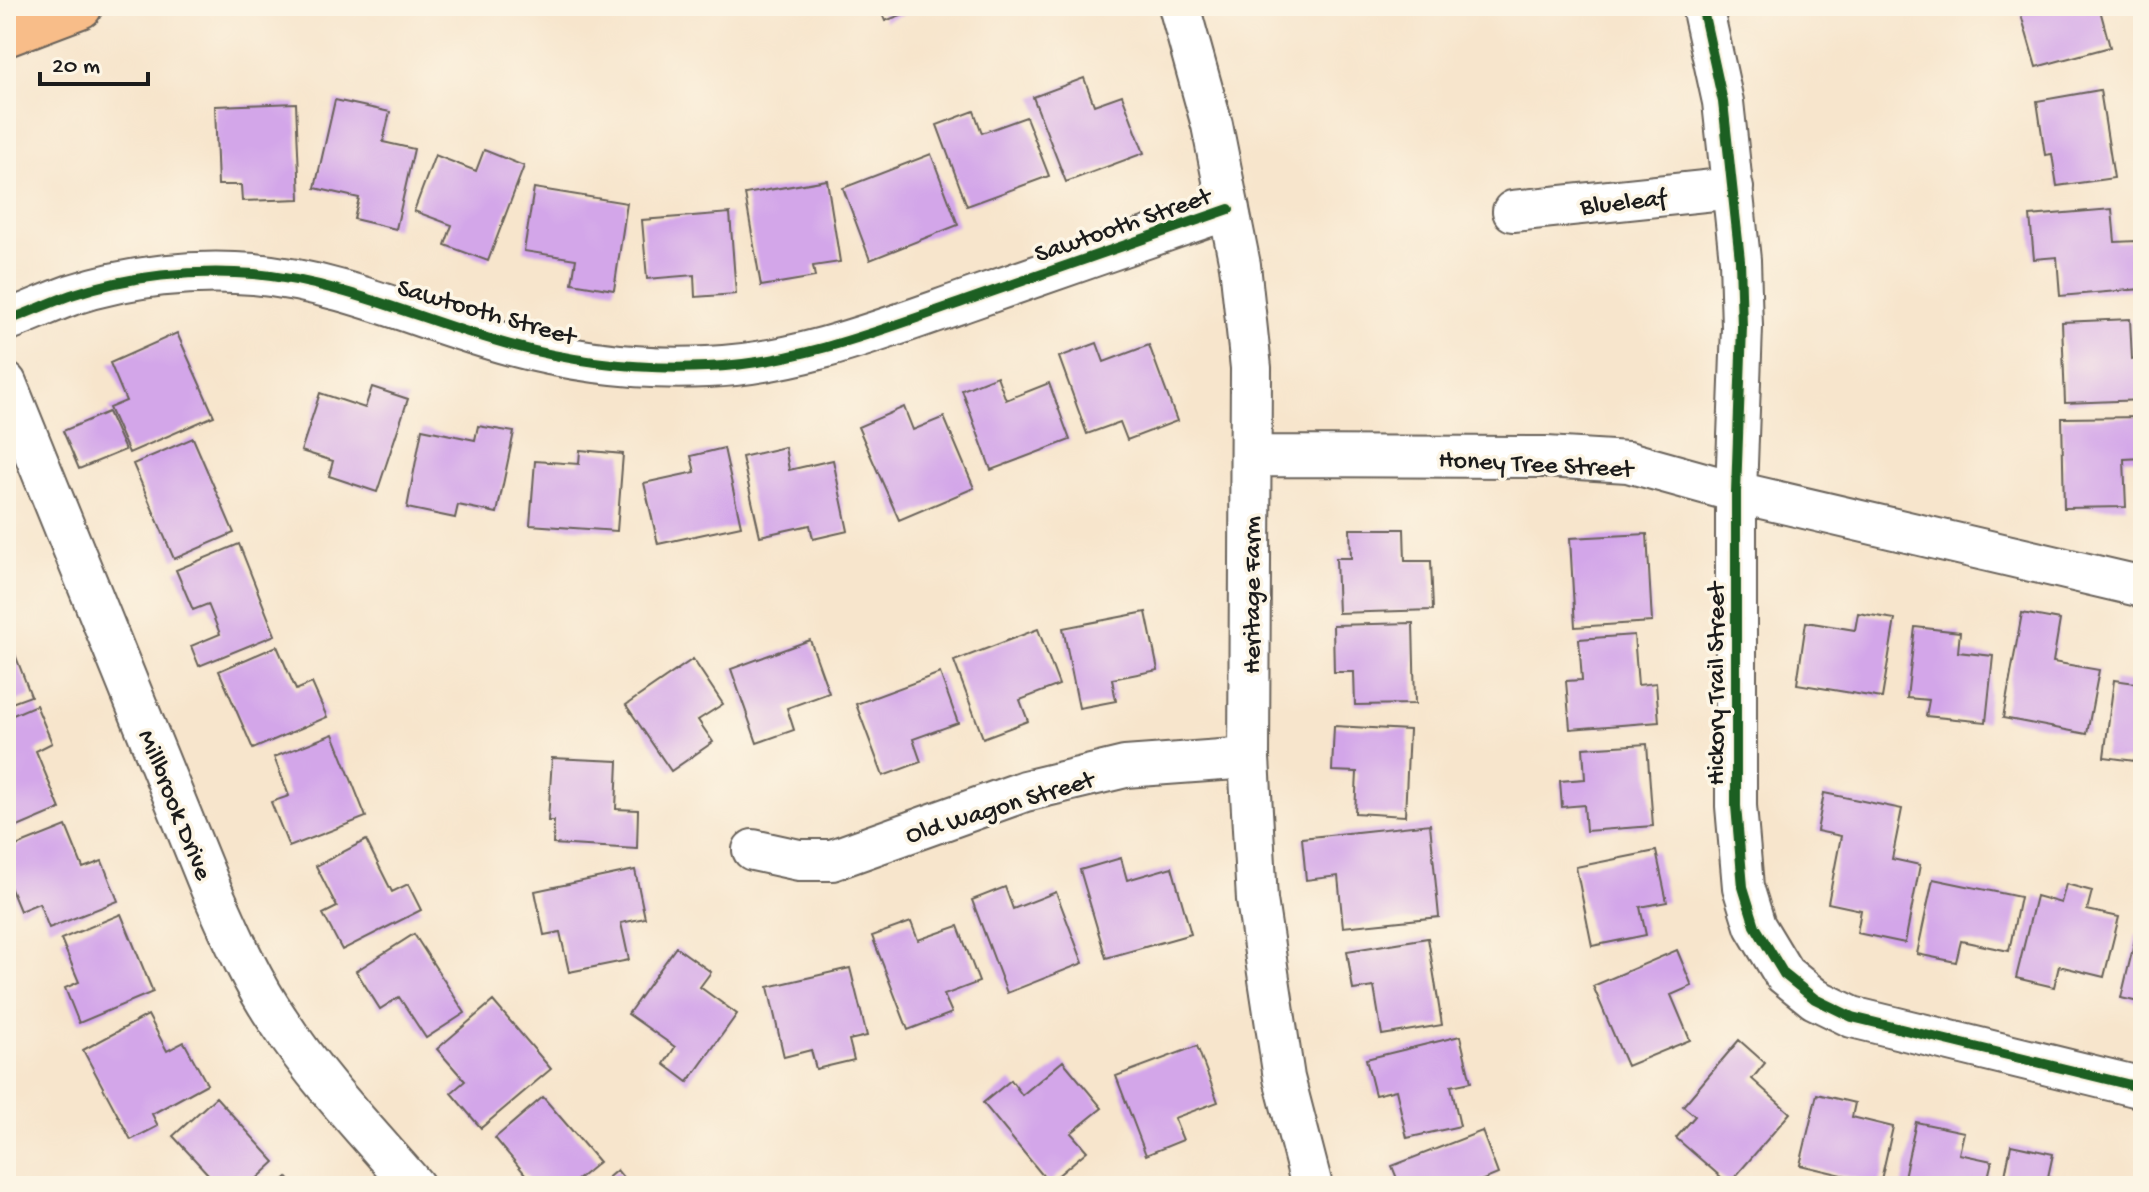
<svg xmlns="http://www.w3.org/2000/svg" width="2149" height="1192" viewBox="0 0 2149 1192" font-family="'Gochi Hand',sans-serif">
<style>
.building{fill:#d3a6e9}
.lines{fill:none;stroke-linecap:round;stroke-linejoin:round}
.minor-casing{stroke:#69625a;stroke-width:44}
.major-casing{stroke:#69625a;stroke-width:48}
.minor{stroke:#fff;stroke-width:40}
.major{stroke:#f8bd89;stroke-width:44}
.cycleway-casing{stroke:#fcf5e5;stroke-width:15}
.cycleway{stroke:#1b5e20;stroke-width:10}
.labels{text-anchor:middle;stroke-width:7;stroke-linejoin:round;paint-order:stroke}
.street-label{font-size:26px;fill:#1c1c1c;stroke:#fcf5e5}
</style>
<rect width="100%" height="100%" fill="#fcf5e5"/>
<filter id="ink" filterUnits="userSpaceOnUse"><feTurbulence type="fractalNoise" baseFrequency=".0125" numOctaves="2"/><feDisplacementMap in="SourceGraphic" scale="16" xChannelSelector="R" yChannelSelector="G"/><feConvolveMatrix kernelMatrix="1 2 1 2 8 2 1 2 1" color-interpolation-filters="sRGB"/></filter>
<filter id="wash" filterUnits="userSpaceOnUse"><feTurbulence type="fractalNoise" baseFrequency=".006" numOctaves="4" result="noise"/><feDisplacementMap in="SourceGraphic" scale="32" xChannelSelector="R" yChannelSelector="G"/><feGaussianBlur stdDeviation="1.8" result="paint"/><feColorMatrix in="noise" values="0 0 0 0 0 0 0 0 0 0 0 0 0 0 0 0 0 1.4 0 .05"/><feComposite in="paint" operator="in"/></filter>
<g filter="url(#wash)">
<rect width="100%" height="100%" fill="#f7e5cc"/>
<g id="blocks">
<!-- building -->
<path class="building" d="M879,6H925L885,21Z
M2032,6H2099L2110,47L2036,67L2020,11Z
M1084,78L1094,105L1122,95L1144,153L1066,182L1033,97Z
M2100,90L2114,178L2057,186L2052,154L2045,155L2037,101Z
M335,100L390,112L383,142L414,149L396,229L354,219L359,198L315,188Z
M296,103L300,199L242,201L241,185H218L215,106Z
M974,111L982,133L1026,117L1049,176L967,206L937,125Z
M484,150L524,166L488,261L445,245L452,225L414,211L435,155L476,171Z
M931,154L958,225L870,260L843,188Z
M827,180L840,262L813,266L815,277L761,286L745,194Z
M534,188L627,203L614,290L572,283L576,259L524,251Z
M2112,209L2115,242L2137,241L2141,289L2060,296L2057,257L2034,259L2030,216Z
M730,213L736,294L695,297L694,275L647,279L642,220Z
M2130,319L2132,359L2143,358V400L2065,403L2062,322Z
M177,333L214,416L129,453L109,408L126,401L110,363Z
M1097,343L1104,362L1149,345L1177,421L1127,440L1120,422L1087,434L1059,357Z
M997,376L1006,400L1049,383L1070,440L991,470L962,390Z
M372,387L408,399L377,492L329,476L333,461L301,451L320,393L365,408Z
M904,407L913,430L944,417L974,488L899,520L858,427Z
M108,412L125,450L79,469L63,431Z
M2143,417V458L2124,459L2126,507L2064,508L2062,418Z
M478,426L514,432L497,513L458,505L455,518L407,508L422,429L475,440Z
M193,438L234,533L174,559L133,464Z
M785,447L789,470L833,460L848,531L813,539L810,525L760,536L742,457Z
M724,448L741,526L658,544L644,483L695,472L691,456Z
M580,450L623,454L617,531L530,525L535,461L579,464Z
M1350,529H1404L1405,561H1431L1433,610L1338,613L1336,558H1351Z
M1647,534L1652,622L1575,627L1570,538Z
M239,544L275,635L199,666L191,646L220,634L208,604L193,610L176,570Z
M1146,612L1158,670L1112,679L1116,701L1079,708L1063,628Z
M1858,613L1895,619L1882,698L1797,684L1806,622L1855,630Z
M2022,613L2060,620L2053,662L2099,670L2087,734L2003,718Z
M1413,623L1415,704L1355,705L1354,672H1334L1333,625Z
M1915,627L1960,632L1958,652L1993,656L1986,722L1926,716L1929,700L1907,698Z
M1038,629L1059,685L1020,700L1028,721L983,738L954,661Z
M1634,635L1638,685L1656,683L1659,722L1570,729L1566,681L1582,680L1579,639Z
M810,640L829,693L787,708L794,730L757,743L731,669Z
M277,646L296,690L312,683L327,717L253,749L219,671Z
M13,649L31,696L6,705V652Z
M693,659L723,704L698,720L713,742L671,771L626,705Z
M940,673L958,723L913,739L921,762L883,776L856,704Z
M2114,680L2143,684V762L2104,757Z
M36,705L52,743L36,751L60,809L6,832V718Z
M1334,726L1409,730L1405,816L1355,813L1357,772L1332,771Z
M333,734L366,817L289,847L271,802L289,796L274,757Z
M1647,744L1653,826L1586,831L1584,805L1562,807L1560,781L1585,779L1583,748Z
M552,758L618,761L616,809L638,810L637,849L553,844L554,821H548Z
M1824,793L1902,809L1892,859L1920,865L1905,943L1857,933L1861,910L1828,903L1841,836L1817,831Z
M1430,824L1439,917L1343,927L1338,876L1306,880L1302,838Z
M66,826L83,868L102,861L118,901L49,928L39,903L20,911L6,877V850Z
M366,840L392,892L408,884L421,910L342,950L323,914L337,907L316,866Z
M1656,851L1667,902L1640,907L1646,935L1592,946L1576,867Z
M1121,858L1127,880L1172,867L1191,934L1106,958L1080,870Z
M635,870L645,918L621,923L629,960L569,972L560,932L544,935L535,891Z
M1933,879L2020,897L2009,951L1961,941L1956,962L1917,954Z
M2066,884L2092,891L2087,910L2119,917L2104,977L2059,966L2054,987L2016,978L2036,896L2061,903Z
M1005,887L1013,909L1056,892L1083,963L1007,993L972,900Z
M121,914L153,992L79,1023L65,988L79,982L61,939Z
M911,922L918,940L958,926L979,982L944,995L952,1013L908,1030L872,936Z
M414,934L465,1013L426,1038L399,997L380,1009L356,971Z
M2136,935L2143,937V1003L2121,998Z
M1428,938L1442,1025L1382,1035L1374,987L1353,990L1347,951Z
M676,947L711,972L700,987L737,1014L688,1082L664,1064L675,1047L628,1014Z
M1677,950L1692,986L1671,995L1690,1040L1627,1066L1593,986Z
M850,968L867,1036L849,1040L854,1060L816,1069L811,1050L784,1057L768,987Z
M493,1001L551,1069L481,1128L451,1093L465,1081L437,1049Z
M148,1015L167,1051L184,1042L207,1084L152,1114L158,1126L131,1140L83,1050Z
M1460,1036L1471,1082L1451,1086L1460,1126L1407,1138L1396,1090L1375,1095L1366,1059Z
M1739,1040L1765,1063L1752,1079L1790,1113L1729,1184L1676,1138L1695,1116L1683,1106Z
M1197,1046L1218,1102L1174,1118L1183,1140L1146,1155L1116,1076Z
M1063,1061L1102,1108L1071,1133L1087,1151L1049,1183L983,1103L1011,1080L1022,1095Z
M1817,1094L1855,1103L1852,1117L1893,1127L1880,1184L1800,1165Z
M216,1097L275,1162L249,1186H219L173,1136Z
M543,1097L599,1162L570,1186H535L495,1138Z
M1916,1122L1964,1132L1959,1154L1992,1161L1986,1186H1902Z
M1482,1131L1498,1174L1478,1182L1480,1186H1400L1392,1166Z
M2011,1145L2053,1154L2048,1177L2085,1186H2003Z
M617,1170L630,1186H598Z
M287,1177L294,1186H276Z
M2119,1178L2143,1184V1186H2117Z
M992,1182L993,1186H944V1183Z"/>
</g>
</g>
<g filter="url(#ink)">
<use href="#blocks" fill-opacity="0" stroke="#69625a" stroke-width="2"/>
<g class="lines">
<defs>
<path id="minor" d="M1179,6L1212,125L1240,265L1251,368L1249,758L1257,900L1284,1078L1312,1186
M1702,6L1723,102L1740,260L1742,327L1736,492V806L1743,887L1755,926L1784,974L1815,999L1852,1017L2143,1088
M1513,211L1733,188
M6,321C28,313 49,303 71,295C128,276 194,269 254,274C344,282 425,322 511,345C574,362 642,370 707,367C795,364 882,330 965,301C1053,270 1141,240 1229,209
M6,383L211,889C231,934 250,979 278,1020C317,1080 367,1132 414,1186
M1251,456L1546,457L1628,462L1736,492L2143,587
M753,850L799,860H832L1025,791L1125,767L1249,758"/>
<path id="major" d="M6,34L80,6"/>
</defs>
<!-- minor casing -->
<use href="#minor" class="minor-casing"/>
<!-- major casing -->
<use href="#major" class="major-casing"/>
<!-- minor -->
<use href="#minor" class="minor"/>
<!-- major -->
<use href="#major" class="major"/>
<defs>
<path id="cycleway" d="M1702,6L1723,102L1740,260L1742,327L1736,492V806L1743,887L1755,926L1784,974L1815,999L1852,1017L2143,1088
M6,321C28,313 49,303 71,295C128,276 194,269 254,274C344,282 425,322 511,345C574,362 642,370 707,367C795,364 882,330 965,301C1053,270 1141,240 1229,209"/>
</defs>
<!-- cycleway casing -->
<use href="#cycleway" class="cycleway-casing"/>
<!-- cycleway -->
<use href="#cycleway" class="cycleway"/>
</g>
</g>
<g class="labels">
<!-- street labels -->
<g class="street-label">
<text transform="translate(1623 200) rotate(-6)" y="9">Blueleaf</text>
<text transform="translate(1122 223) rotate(-19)" y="9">Sawtooth Street</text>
<text transform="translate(487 310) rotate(16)" y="9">Sawtooth Street</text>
<text transform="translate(1536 462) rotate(3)" y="9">Honey Tree Street</text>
<text transform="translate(1250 595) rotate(-90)" y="9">Heritage Farm</text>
<text transform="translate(1714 684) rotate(-90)" y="9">Hickory Trail Street</text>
<text transform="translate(177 804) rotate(68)" y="9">Millbrook Drive</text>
<text transform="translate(999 805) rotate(-17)" y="9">Old Wagon Street</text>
</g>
</g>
<!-- margin -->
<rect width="2149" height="1192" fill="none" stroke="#fcf5e5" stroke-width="32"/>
<!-- scale -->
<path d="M40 72v12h108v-12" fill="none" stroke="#1c1c1c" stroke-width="4"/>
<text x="52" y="72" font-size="24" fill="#1c1c1c" stroke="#fcf5e5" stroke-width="6" paint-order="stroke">20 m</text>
</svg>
